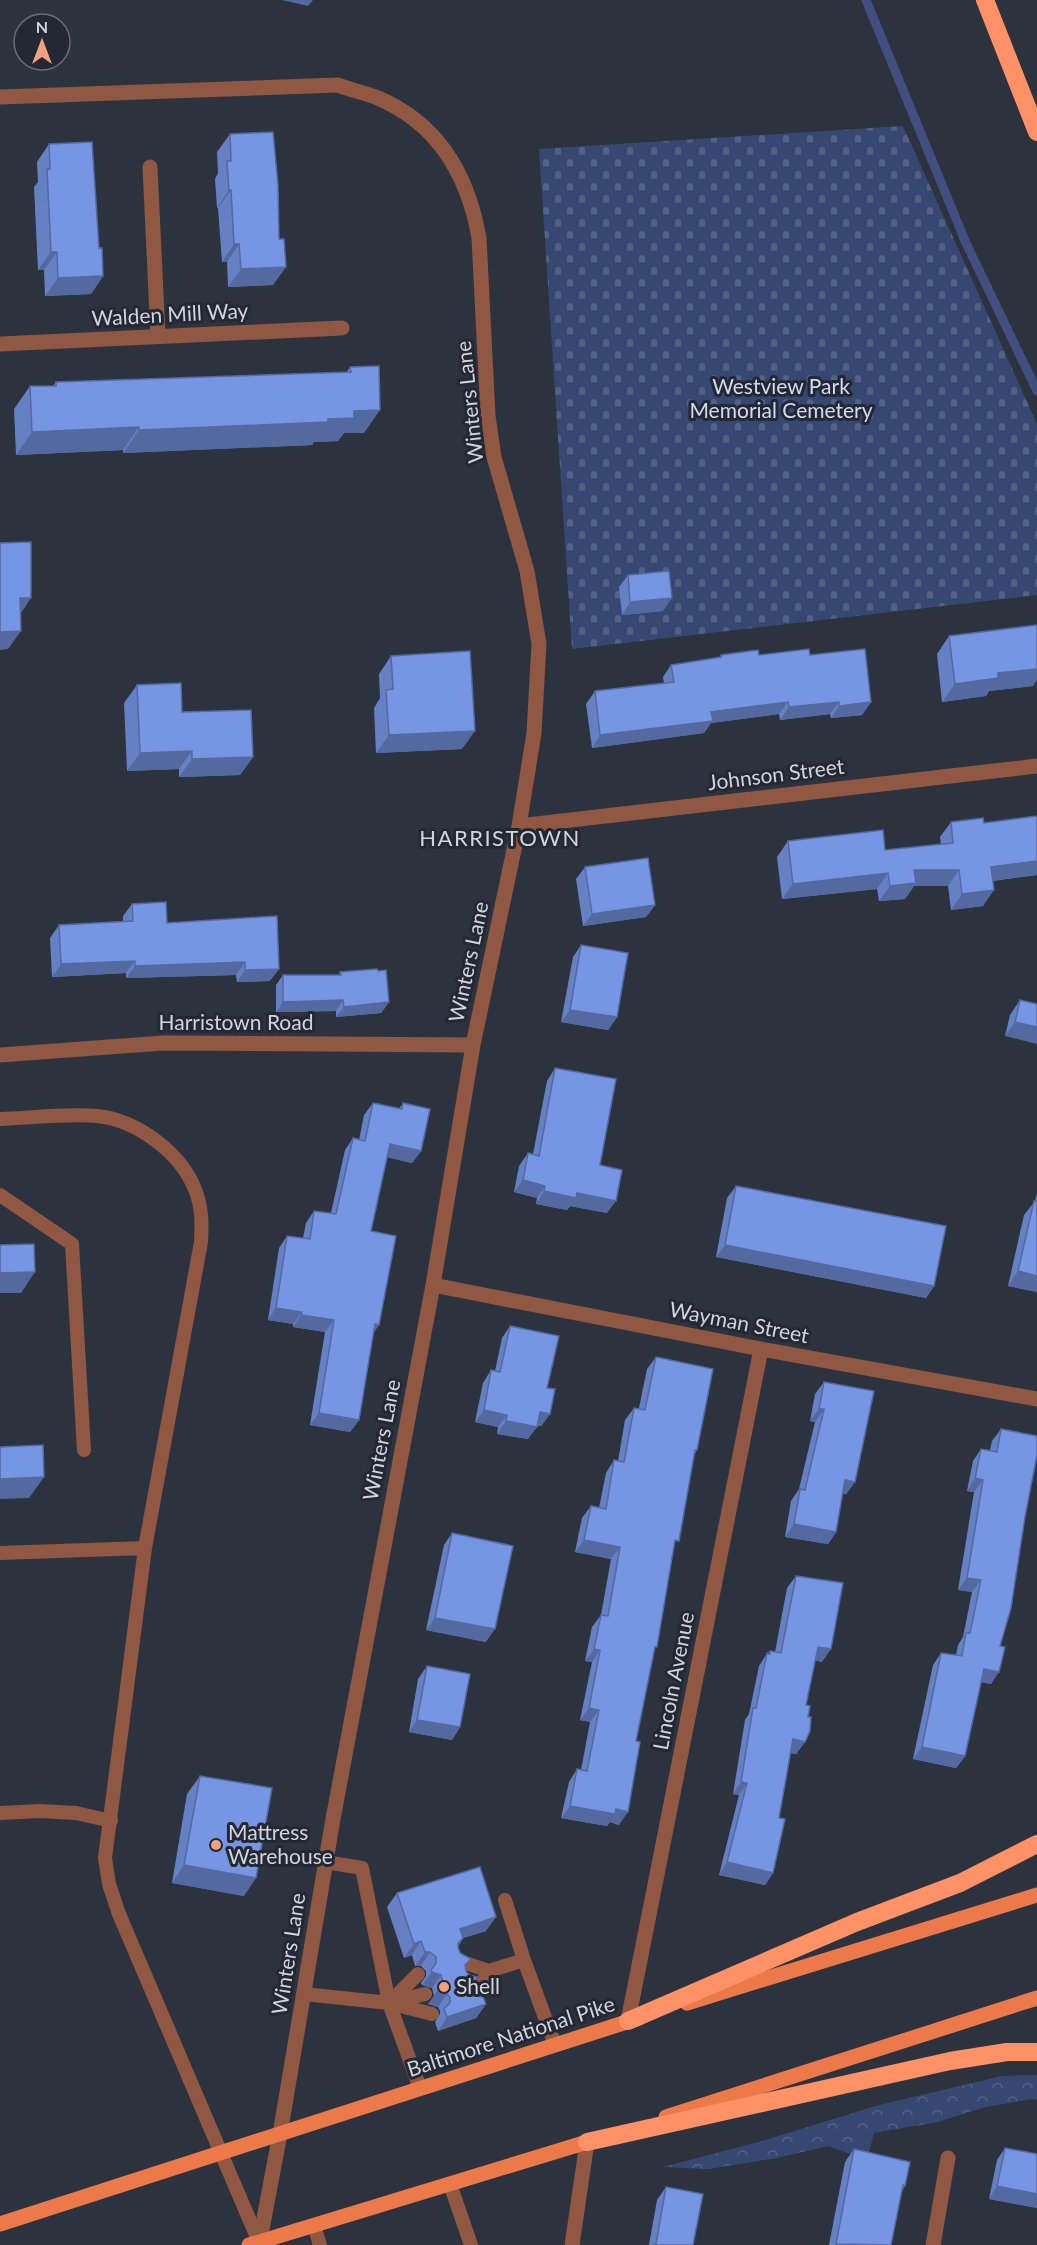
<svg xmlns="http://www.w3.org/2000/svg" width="1037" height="2245" viewBox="0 0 1037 2245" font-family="Lato,sans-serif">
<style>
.forest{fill:url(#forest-crowns)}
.cemetery{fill:url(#cemetery-stones)}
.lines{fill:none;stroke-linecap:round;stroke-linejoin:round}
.stream{stroke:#434e80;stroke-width:9}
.service{stroke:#905842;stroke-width:14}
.minor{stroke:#905842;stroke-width:15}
.tertiary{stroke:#905842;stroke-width:15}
.primary{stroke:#eb794a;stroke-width:15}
.motorway{stroke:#fe9165;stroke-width:18}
.wall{fill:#6581c4}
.shaded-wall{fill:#5369a0}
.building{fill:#7696e4;stroke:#5369a0;stroke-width:1.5}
.poi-dot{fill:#f2a080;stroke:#232834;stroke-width:2}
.labels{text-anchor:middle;stroke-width:6;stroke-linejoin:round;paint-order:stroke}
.street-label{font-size:21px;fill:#d0d4dc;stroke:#232834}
.park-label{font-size:21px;fill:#d1dbf0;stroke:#232834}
.poi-label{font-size:21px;fill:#d0d4dc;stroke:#232834;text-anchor:start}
.neighbourhood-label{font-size:22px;letter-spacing:1.5px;fill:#d0d4dc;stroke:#232834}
</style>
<defs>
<pattern id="forest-crowns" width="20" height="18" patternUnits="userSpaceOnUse" patternTransform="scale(1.5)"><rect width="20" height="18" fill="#364771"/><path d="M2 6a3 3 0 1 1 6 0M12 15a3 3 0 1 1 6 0" fill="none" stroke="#526185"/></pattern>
<pattern id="cemetery-stones" width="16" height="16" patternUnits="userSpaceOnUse" patternTransform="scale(1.5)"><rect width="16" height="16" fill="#364771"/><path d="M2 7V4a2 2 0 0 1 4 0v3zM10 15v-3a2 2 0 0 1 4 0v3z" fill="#526185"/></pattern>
</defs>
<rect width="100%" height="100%" fill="#2d323f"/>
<!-- forest -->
<path class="forest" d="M1037,2075V2100L1032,2099L985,2107L938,2122L874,2133L868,2156L850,2154L828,2146L777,2158L709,2169L663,2167L762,2141L879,2105L1002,2076Z"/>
<!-- cemetery -->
<path class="cemetery" d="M903,126L1037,424V595L572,649L539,149Z"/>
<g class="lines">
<!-- stream -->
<path class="stream" d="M866,0L966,243L1037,391"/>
<!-- service -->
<path class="service" d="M0,1119C32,1118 66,1113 97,1116C137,1120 182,1153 196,1192C202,1208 202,1224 201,1242L145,1548L105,1858L109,1884L119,1914L259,2242
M0,1195L72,1244L84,1450
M0,1553L145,1548
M0,1813L40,1811L76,1813L111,1821
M325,1862L362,1868L389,2003
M505,1900L524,1960
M457,1960L489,1971
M304,1994L389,2003L425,1994
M390,2002L418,1974
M471,2002L489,1971L524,1960L555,2045
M420,2088L389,2003L432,2014
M450,2184L471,2245
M314,2225L320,2245"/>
<!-- minor -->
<path class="minor" d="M0,97L338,85C351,90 365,93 378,98C439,124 468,175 479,238L488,416L494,457L527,571L539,644L534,733L519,826L473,1045L433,1285L333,1819L280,2134
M150,167L158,336
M0,344L342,328
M519,826L1037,766
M0,1055L163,1043L473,1045
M433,1285L761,1349L1037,1399
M628,2021L761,1349
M572,2245L587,2142
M933,2245L948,2158"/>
<!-- tertiary -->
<path class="tertiary" d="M259,2245L280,2134"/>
<!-- primary -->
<path class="primary" d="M687,2003L1037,1895
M666,2117L1037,1998
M0,2224L639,2018
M249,2245L597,2139"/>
<!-- motorway -->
<path class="motorway" d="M985,0L1037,132
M628,2021L857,1922L960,1883L1037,1844
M587,2142L950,2061L1007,2052H1037"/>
</g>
<!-- wall -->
<path class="wall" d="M230,134L273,285L228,287L227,262H222L218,208H217L215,179L218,173L217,152Z
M49,144L99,248L103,276L91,294L45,296L44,270H38L34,187L38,182L37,162Z
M350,367L364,433H344L338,441L314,442L312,445L123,453V450L16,455L14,409L30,386H53L56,382L346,373Z
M628,575L663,611L622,615L619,587Z
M949,636L1033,686L989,691L986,696L942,702L937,654Z
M721,655H810L871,702L862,715L831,718L830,714L780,720L779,714L711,723L704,733L592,748L586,704L595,691L664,683L663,677L671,665L719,658Z
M391,656L462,749L376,753L374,708L380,698L379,674Z
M137,685L253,757L240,775L179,777V769L127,771L124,703Z
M951,822L984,823L1037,875L993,881L983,906L951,910L948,886H914L905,899L879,901L877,889L782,899L777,857L788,841L885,850L941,845L940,837Z
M585,867L655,905L646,917L583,926L576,879Z
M132,904L167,923L277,916L270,981L237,982L236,975L126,978V973L52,977L50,938L59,925L123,921V916Z
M581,945L617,1017L608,1030L561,1022L573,957Z
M340,972L389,1002L381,1013L336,1017V1011L276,1012V985L283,975H339Z
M1020,1000L1037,1004L1005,1036L1010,1015Z
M555,1068L600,1165L607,1213L570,1206L567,1210L536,1204L537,1198L514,1192L519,1166L528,1153L533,1154L547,1081Z
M373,1103L399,1109L403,1103L421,1151L412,1163L387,1157L371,1231L373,1333L359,1420L350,1432L310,1425L325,1332L293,1327V1324L268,1320L279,1248L287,1236L303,1238L306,1223L314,1211L331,1213L345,1150L353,1138L359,1140L364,1115Z
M736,1186L934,1286L926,1298L716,1257L727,1198Z
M1037,1193V1292L1008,1286L1024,1215L1035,1201Z
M510,1326L547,1388L550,1414L541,1426H537L528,1439L497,1434L498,1427L475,1422L483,1383L491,1370L495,1371L502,1338Z
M656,1357L697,1450L694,1455L674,1548L619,1825L610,1822L607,1826L561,1818L569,1782L577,1769L581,1770L590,1722L580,1720L592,1662L585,1661L592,1627L601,1615L611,1559L575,1552L582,1518L591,1506L599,1508L606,1473L614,1460L618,1461L625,1420L634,1408H639L647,1369Z
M824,1382L855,1482L846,1494L842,1493L836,1532L828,1544L785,1537L791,1501L799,1489L815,1422L810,1421L815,1394Z
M1001,1429L1000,1646L991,1684L981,1682L965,1756L956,1768L913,1759L933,1665L941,1653L956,1655L958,1645L963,1637L972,1592L958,1590L974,1492L967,1491L973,1461L981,1449L990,1450L992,1441Z
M452,1533L486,1642L426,1630L444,1545Z
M796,1576L822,1662L815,1660L806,1705L805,1742L796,1754L790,1753L779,1818L773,1873L765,1885L719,1875L739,1795L733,1794L745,1720L749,1714L759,1666L767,1653H769L770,1651L775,1652L787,1588Z
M427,1666L460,1727L452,1740L409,1732L418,1679Z
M200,1776L244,1896L172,1883L187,1794Z
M397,1893L486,1931L463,1938L458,1947L465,1967L466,1971L473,1984V1992L486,2004L476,2018L438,2031L435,2022L440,2014V2011L438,2007L428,2004L434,1996L432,1988L422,1985L421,1983L426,1976V1971L421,1966H415L412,1955L404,1958L387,1907Z
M1005,2148L1037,2154V2208L989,2199L997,2160Z
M854,2149L905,2186L902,2191L891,2245H829L845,2162Z
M666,2187L693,2245H649L657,2200Z"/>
<!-- shaded-wall -->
<path class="shaded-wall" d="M282,0H313L308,6Z
M229,190H231L218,208H217Z
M234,244H239L227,262H222Z
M51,252H57L44,270H38Z
M286,267L273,285L228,287L241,269Z
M103,276L91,294L45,296L58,278Z
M380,410L364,433H344L338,441L314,442L312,445L123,453L139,430L328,419L354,411Z
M139,427L123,450L16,455L32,432Z
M20,598H31L19,616Z
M672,598L663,611L622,615L630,602Z
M21,631L8,649L0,650V632Z
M1037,669V680L1033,686L989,691L986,696L942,702L955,684L998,673Z
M788,702L779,714L711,723L704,733L592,748L600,735L711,712Z
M839,702L830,714L780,720L789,707Z
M871,702L862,715L831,718L839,706Z
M475,731L462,749L376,753L389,735Z
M192,751L179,769L127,771L140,753Z
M253,757L240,775L179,777L192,759Z
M1037,861V875L980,882L991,867Z
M914,870H959L948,886H914L905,899L879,901L890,886Z
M888,873L877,889L782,899L793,884Z
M994,890L983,906L951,910L962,894Z
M655,905L646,917L583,926L592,914Z
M135,961L126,973L52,977L61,964Z
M245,962L236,975L126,978L135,966Z
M279,969L270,981L237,982L245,970Z
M343,1000L336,1011L276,1012L283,1002Z
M389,1002L381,1013L336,1017L344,1007Z
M570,1010L617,1017L608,1030L561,1022Z
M1015,1022L1037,1027V1044L1005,1036Z
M390,1144L421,1151L412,1163L381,1156Z
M523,1180L545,1186L537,1198L514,1192Z
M544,1191L577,1193L616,1201L607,1213L570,1206L567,1210L536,1204Z
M725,1245L934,1286L926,1298L716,1257Z
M1018,1271L1037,1276V1292L1008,1286Z
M35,1272L21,1293H0V1273Z
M276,1308L302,1312L293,1324L268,1320Z
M301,1315L334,1320L325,1332L293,1327Z
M375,1324L379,1325L371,1337Z
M819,1409H824L815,1422L810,1421Z
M484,1410L507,1415L498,1427L475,1422Z
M540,1412L550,1414L541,1426L531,1424Z
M319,1413L359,1420L350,1432L310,1425Z
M506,1421L537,1427L528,1439L497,1434Z
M44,1477L29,1498L0,1499V1479Z
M975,1478L983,1480L974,1492L967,1491Z
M845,1480L855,1482L846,1494L836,1492Z
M794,1524L836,1532L828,1544L785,1537Z
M584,1540L620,1547L611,1559L575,1552Z
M967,1578L981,1580L972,1592L958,1590Z
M435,1618L495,1629L486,1642L426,1630Z
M818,1647L831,1649L822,1662L809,1659Z
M594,1649L600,1650L592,1662L585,1661Z
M984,1669L999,1672L991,1684L975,1681Z
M589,1708L599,1710L590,1722L580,1720Z
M417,1720L460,1727L452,1740L409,1732Z
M793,1739L805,1742L796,1754L784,1752Z
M922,1747L965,1756L956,1768L913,1759Z
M741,1782L747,1783L739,1795L733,1794Z
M570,1806L616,1809L628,1812L619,1825L610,1822L607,1826L561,1818Z
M727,1862L773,1873L765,1885L719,1875Z
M184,1865L256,1878L244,1896L172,1883Z
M496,1917L486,1931L463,1938L454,1952L460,1929Z
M421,1941L412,1955L404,1958L414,1944Z
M425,1952H430L421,1966H415Z
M432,1972L441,1975L432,1988L422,1985Z
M438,1990L447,1994L438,2007L428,2004Z
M486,2004L476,2018L438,2031L447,2017Z
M997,2186L1037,2194V2208L989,2199Z"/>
<!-- building -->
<path class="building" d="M273,132L278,185L279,239H284L286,267L241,269L239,244H234L231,190H229L227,161H231L230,134Z
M92,142L99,248H102L103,276L58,278L57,252H51L47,169H50L49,144Z
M379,366L380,410L354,411V418L328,419V422L139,430V427L32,432L30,386H56V382L351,372L350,367Z
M31,542V598H20L21,631L0,632V543Z
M669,571L672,598L630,602L628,575Z
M1037,625V669L998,673V678L955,684L949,636Z
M809,649L810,655L865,649L871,702L839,706V702L789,707L788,702L711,712L713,721L600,735L595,691L674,682L671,665L721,657V655L758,650L759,655Z
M470,651L475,731L389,735L386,690L393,689L391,656Z
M181,683L182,712L251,710L253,757L192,759V751L140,753L137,685Z
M1037,816V861L991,867L994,890L962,894L959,870H914L916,883L890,886L888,873L793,884L788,841L883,830L885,850L953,843L951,822L983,818L984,823Z
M648,858L655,905L592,914L585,867Z
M166,902L167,923L277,916L279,969L245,970V962L135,966V961L61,964L59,925L133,921L132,904Z
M581,945L628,953L617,1017L570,1010Z
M377,969L378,971L386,970L389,1002L344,1007L343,1000L283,1002V975H341L340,972Z
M1020,1000L1037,1004V1027L1015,1022Z
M555,1068L616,1079L600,1165L622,1170L616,1201L577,1193L576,1198L544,1191L545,1186L523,1180L528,1153L539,1156Z
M373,1103L402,1109L403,1103L430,1109L421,1151L390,1144L371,1231L396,1236L379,1325L375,1324L359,1420L319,1413L334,1320L301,1315L302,1312L276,1308L287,1236L310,1239L314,1211L336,1214L353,1138L365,1141Z
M736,1186L946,1226L934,1286L725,1245Z
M1034,1201L1037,1202V1276L1018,1271Z
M34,1244L35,1272L0,1273V1245Z
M510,1326L559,1336L547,1388L555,1389L550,1414L540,1412L537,1427L506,1421L507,1415L484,1410L491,1370L500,1372Z
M656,1357L713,1369L697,1450H695L679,1541L675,1540L657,1647H655L636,1741L640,1742L628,1812L616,1809L615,1814L570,1806L577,1769L587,1771L599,1710L589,1708L600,1650L594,1649L601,1615L608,1616L620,1547L584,1540L591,1506L606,1509L614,1460L624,1462L634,1408L645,1410Z
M824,1382L874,1391L855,1482L845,1480L836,1532L794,1524L800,1489L805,1490L824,1409H819Z
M1001,1429L1037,1436V1455L1025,1517L1011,1608L1000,1646L1005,1647L999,1672L984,1669L965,1756L922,1747L941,1653L962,1656L966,1633H970L981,1580L967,1578L983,1480L975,1478L981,1449L997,1452Z
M43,1445L44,1477L0,1479V1447Z
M452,1533L513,1546L495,1629L435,1618Z
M796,1576L843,1583L831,1649L818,1647L806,1705L810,1706L808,1717H811L810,1731L805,1742L793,1739L779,1818L785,1819L773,1873L727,1862L747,1783L741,1782L753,1708H756L767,1653L770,1654V1651L781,1653Z
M427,1666L470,1674L460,1727L417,1720Z
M200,1776L272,1788L256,1878L184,1865Z
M480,1867L496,1917L460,1929L463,1938L458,1943V1947L460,1953L471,1959L465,1965L466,1971L469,1975L477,1977L473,1984V1992L477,1996L483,1997L486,2004L447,2017L444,2009L450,2003V1997L447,1994L438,1990L443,1982L441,1975L432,1972L431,1970L436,1963V1957L430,1952H425L421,1941L414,1944L397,1893Z
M1005,2148L1037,2154V2194L997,2186Z
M854,2149L910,2162L905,2186L903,2185L891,2245L836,2244Z
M666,2187L703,2194L693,2245H652L653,2244H656Z"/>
<!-- markers -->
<g class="poi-dot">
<circle cx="216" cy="1845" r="6"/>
<circle cx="444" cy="1987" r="6"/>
</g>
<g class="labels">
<!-- street labels -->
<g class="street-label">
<text transform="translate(170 315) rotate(-3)" y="7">Walden Mill Way</text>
<text transform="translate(470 402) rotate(-96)" y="7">Winters Lane</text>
<text transform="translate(776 775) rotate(-7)" y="7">Johnson Street</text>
<text transform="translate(469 962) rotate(-78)" y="7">Winters Lane</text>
<text x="236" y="1030">Harristown Road</text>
<text transform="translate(739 1323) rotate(11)" y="7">Wayman Street</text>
<text transform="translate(382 1440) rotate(-79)" y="7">Winters Lane</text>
<text transform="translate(674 1681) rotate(-79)" y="7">Lincoln Avenue</text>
<text transform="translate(289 1954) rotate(-81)" y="7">Winters Lane</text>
<text transform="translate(511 2037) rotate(-18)" y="7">Baltimore National Pike</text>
</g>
<!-- park labels -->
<g class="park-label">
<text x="781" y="394">Westview Park<tspan x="781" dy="24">Memorial Cemetery</tspan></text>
</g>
<!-- poi labels -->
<g class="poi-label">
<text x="228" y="1840">Mattress<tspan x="228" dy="24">Warehouse</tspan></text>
<text x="456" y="1994">Shell</text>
</g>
<!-- neighbourhood labels -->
<g class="neighbourhood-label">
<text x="500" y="846">HARRISTOWN</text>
</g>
</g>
<!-- north arrow -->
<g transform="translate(42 42)"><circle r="28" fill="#232834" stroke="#686d77" stroke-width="1.5"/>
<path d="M0-4.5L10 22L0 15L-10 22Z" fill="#f2a080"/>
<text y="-9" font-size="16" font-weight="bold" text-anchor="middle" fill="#d0d4dc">N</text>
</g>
</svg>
